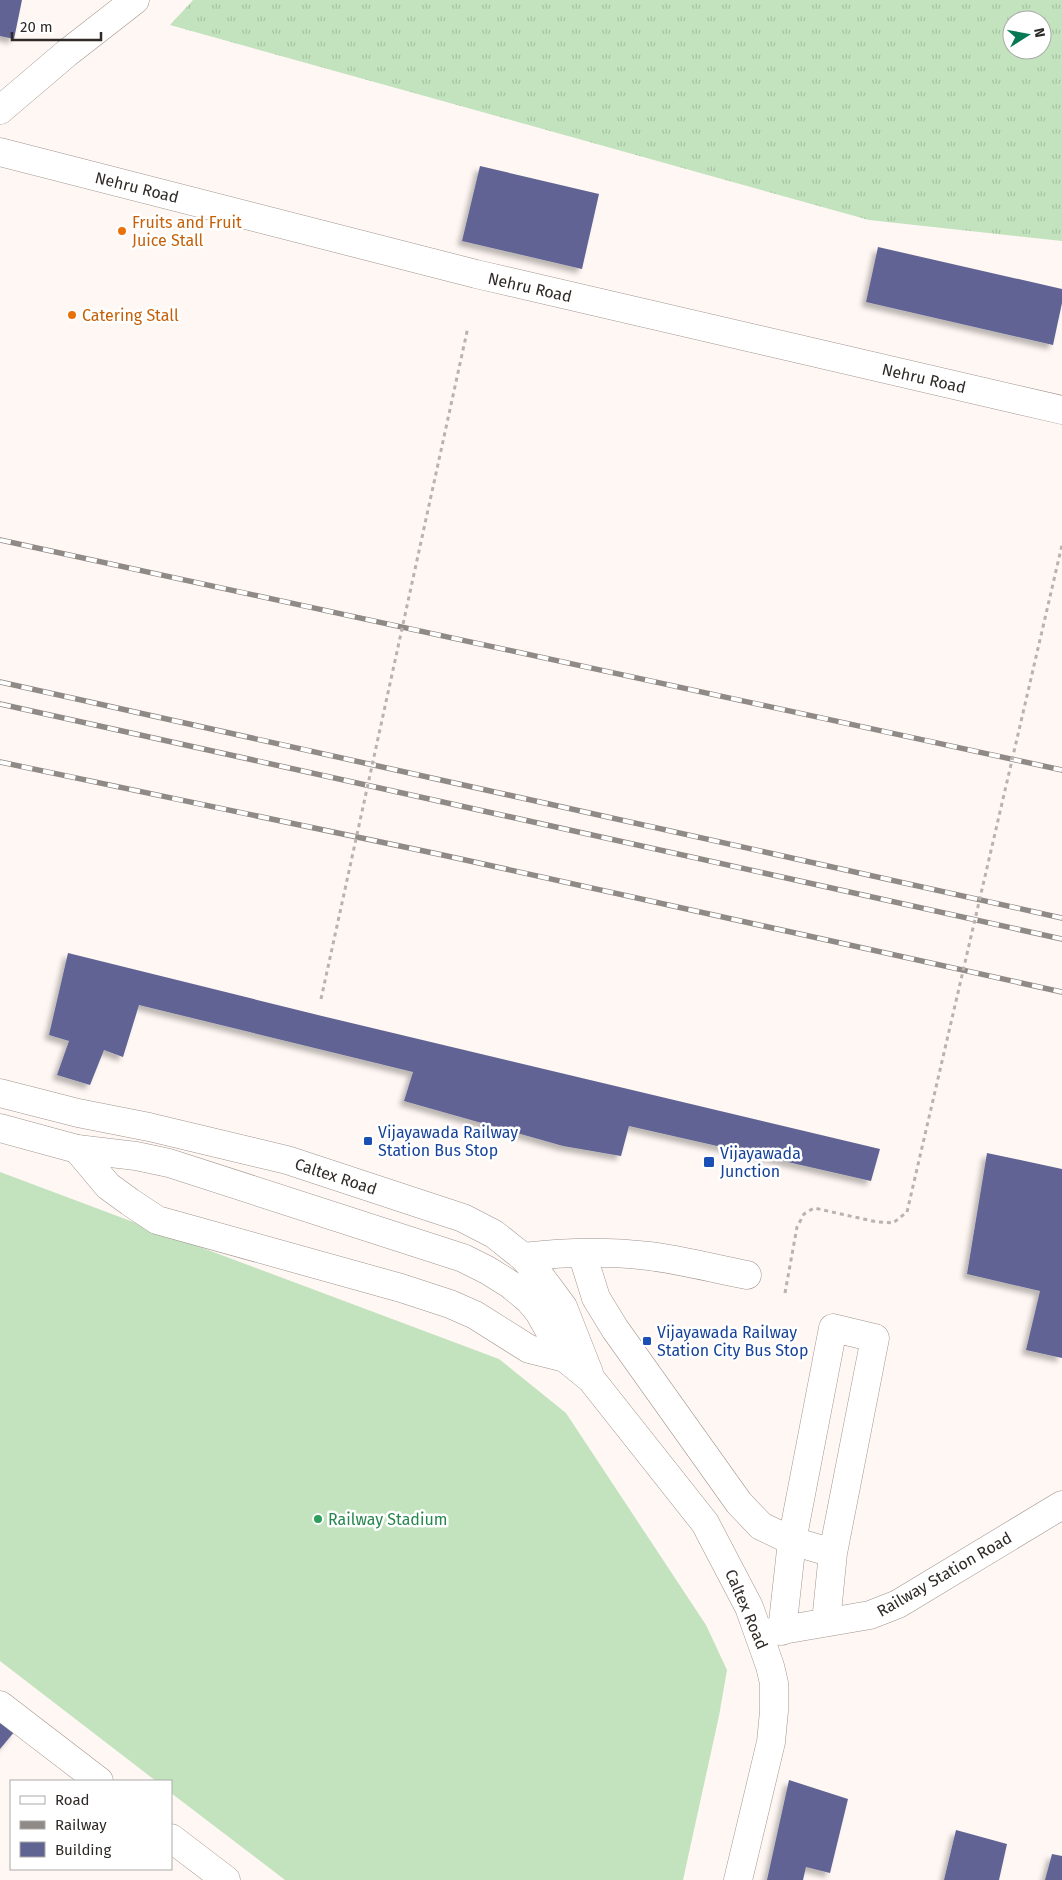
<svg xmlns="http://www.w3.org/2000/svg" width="1062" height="1880" viewBox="0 0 1062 1880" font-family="'Fira Sans',sans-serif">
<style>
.grass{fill:url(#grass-tufts);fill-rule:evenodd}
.pitch{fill:#c2e3bd}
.building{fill:#606493;filter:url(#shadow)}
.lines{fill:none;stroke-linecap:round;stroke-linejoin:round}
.minor-casing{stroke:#a0958f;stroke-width:29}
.major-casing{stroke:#a0958f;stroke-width:29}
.path{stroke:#b9b2ae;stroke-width:3;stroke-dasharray:4 4;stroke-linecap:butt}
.minor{stroke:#fff;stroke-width:28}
.major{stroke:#fff;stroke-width:28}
.rail-casing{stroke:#908a86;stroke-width:5.5}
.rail{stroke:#fff;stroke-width:4;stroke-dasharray:11;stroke-linecap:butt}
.path-bridge{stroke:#b9b2ae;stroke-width:3;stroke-dasharray:4 4;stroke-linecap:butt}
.food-dot{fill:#e8710a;stroke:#fff;stroke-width:2}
.transit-dot{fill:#1a4fb4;stroke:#fff;stroke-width:2}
.leisure-dot{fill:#2e9e5b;stroke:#fff;stroke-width:2}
.labels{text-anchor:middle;stroke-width:5;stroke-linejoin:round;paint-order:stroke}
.street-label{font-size:16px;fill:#2f2a27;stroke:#fff}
.food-label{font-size:16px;fill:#c56008;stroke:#fff;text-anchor:start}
.transit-label{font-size:16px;fill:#164399;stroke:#fff;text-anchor:start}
.leisure-label{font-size:16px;fill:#27864d;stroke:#fff;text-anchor:start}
</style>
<defs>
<pattern id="grass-tufts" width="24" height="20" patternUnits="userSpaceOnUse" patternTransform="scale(1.25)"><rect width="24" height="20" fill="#c2e3bd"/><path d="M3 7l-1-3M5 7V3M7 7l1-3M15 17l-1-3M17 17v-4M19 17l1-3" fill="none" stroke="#a7c3a2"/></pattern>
<filter id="shadow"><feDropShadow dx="-4.5" dy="4.5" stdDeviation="2.5" flood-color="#0004"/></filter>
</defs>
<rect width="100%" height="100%" fill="#fff7f3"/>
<!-- grass -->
<path class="grass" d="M193,0H1062V241L869,220L170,25ZM1012,20H1042V50H1012Z"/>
<!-- pitch -->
<path class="pitch" d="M0,1172L499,1359L566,1413L706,1625L727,1670L719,1716L683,1880H285L171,1793V1781H156L0,1661Z"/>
<!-- building -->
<path class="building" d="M0,0H22L14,39L0,36Z
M480,166L599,194L582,269L462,241Z
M878,247L1062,289V303L1053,345L866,302Z
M68,953L322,1016L880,1149L871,1181L629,1126L621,1156L563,1146L404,1101L413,1072L139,1005L123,1057L104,1050L90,1085L57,1075L69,1041L49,1035Z
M987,1153L1062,1169V1358L1026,1350L1040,1291L967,1274Z
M0,1718L15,1731L0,1749Z
M789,1780L848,1799L830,1873L806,1867L803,1880H767Z
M956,1830L1007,1844L999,1880H944Z
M1052,1854L1062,1856V1880H1045Z"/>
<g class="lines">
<defs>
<path id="minor" d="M0,110L67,53L135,0
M0,152L476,274L1062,410
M77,1149L108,1186L130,1202L157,1220L401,1288L450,1304L475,1315L529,1349L565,1358
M582,1253L596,1298L615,1329L739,1503L761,1526L792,1541L833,1553
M523,1257C564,1252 608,1251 649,1256C682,1260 715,1269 747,1275
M782,1631L792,1541L833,1328L875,1338L833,1553L826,1622
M765,1633L870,1615L898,1604L1062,1505
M0,1705L99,1781
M171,1838L226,1880"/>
<path id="major" d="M0,1093L78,1113L149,1127L287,1160L463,1218L494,1234L523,1257L540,1276L563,1307L589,1373
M0,1128L77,1149L136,1156L169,1163L463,1258L487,1270L511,1285L529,1300L539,1312L565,1358L591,1379L705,1523L749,1607L770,1666L774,1683V1711L771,1742L738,1880"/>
</defs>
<!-- minor casing -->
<use href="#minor" class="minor-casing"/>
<!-- major casing -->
<use href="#major" class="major-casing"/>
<!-- path -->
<path class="path" d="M785,1293L797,1227L804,1214L814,1208L877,1222L893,1223L907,1212"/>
<!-- minor -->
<use href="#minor" class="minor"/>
<!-- major -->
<use href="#major" class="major"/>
<defs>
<path id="rail" d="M0,540L1062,770
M0,682L1062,918
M0,704L1062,939
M0,762L438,854L1062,992"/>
</defs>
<!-- rail casing -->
<use href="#rail" class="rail-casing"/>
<!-- rail -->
<use href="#rail" class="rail"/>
<!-- path-bridge -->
<path class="path-bridge" d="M321,999L468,327
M907,1212L1062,545"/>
</g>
<!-- markers -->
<g class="food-dot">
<circle cx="122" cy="231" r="5"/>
<circle cx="72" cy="315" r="5"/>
</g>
<g class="transit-dot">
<rect x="363" y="1136" width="10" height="10" rx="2.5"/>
<rect x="703" y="1156" width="12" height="12" rx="2.5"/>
<rect x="642" y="1336" width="10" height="10" rx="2.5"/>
</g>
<circle class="leisure-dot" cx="318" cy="1519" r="5"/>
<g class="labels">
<!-- street labels -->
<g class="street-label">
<text transform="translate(137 187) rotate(14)" y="6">Nehru Road</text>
<text transform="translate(530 287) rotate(13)" y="6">Nehru Road</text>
<text transform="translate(924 378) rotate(13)" y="6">Nehru Road</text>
<text transform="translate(336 1176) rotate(18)" y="6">Caltex Road</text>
<text transform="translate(944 1574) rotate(-30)" y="6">Railway Station Road</text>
<text transform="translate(747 1609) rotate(67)" y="6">Caltex Road</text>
</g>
<!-- food labels -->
<g class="food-label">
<text x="132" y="228">Fruits and Fruit<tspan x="132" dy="18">Juice Stall</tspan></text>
<text x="82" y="321">Catering Stall</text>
</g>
<!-- transit labels -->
<g class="transit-label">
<text x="378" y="1138">Vijayawada Railway<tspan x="378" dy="18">Station Bus Stop</tspan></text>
<text x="720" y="1159">Vijayawada<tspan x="720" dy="18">Junction</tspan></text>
<text x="657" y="1338">Vijayawada Railway<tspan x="657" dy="18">Station City Bus Stop</tspan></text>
</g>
<!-- leisure labels -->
<g class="leisure-label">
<text x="328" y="1525">Railway Stadium</text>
</g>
</g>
<!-- legend -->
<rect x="10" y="1780" width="162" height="90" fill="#ffffff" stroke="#acaaa9"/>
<rect x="20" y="1796" width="25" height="8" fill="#ffffff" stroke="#acaaa9"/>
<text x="55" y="1805" font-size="15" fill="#2f2a27">Road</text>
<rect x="20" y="1821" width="25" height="8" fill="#908a86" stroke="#acaaa9"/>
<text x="55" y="1830" font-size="15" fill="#2f2a27">Railway</text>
<rect x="20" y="1842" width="25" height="15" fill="#606493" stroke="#acaaa9"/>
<text x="55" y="1855" font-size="15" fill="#2f2a27">Building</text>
<!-- north arrow -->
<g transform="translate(1027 35) rotate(79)"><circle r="24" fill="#ffffff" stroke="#acaaa9"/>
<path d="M0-4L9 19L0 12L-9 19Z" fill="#067954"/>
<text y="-8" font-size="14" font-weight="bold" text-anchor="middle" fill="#2f2a27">N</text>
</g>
<!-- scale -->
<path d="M12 32v8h89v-8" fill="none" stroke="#2f2a27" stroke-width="2.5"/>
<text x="20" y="32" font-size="15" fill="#2f2a27" stroke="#ffffff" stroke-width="4" paint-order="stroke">20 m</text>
</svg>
